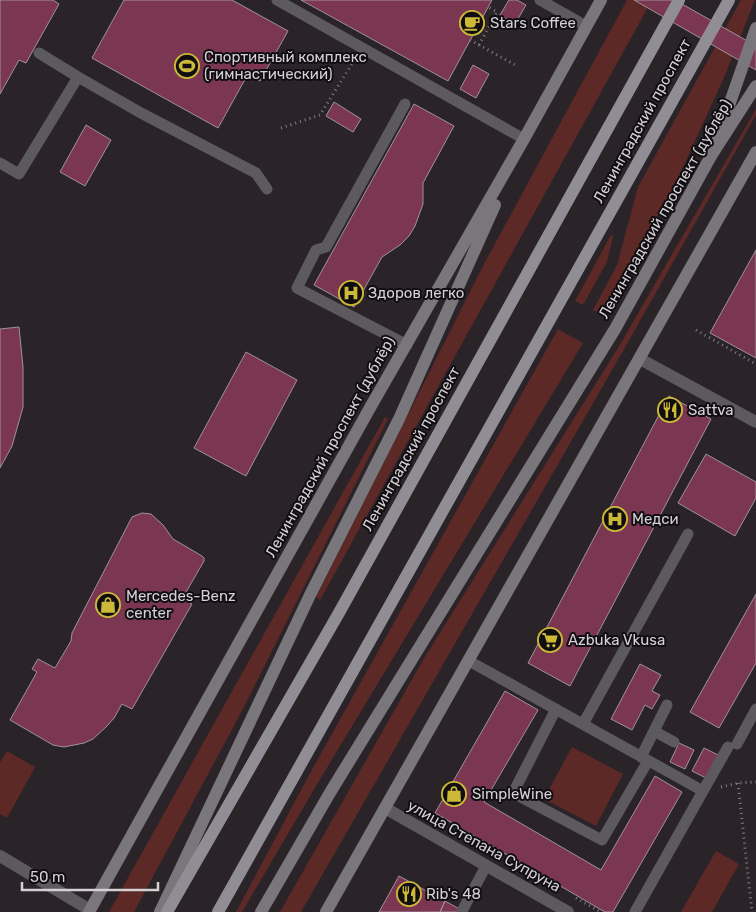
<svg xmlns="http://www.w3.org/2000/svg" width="756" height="912" viewBox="0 0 756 912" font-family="Rubik,sans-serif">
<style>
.green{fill:#5d2927}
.building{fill:#7b3651;stroke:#9e9497}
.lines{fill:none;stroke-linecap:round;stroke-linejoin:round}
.path{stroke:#847f83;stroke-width:3;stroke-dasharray:1 4;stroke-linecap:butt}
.service{stroke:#5c5a5e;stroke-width:11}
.minor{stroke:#5c5a5e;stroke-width:12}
.secondary{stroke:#7a777c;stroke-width:12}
.primary{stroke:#908d94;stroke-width:12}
.labels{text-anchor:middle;stroke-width:4;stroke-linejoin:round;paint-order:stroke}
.poi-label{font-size:15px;fill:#d5d0d4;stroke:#110e11;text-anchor:start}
.street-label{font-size:15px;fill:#d5d0d4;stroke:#110e11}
</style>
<rect width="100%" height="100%" fill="#2a2429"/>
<!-- green -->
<path class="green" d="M627,0H652L320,600L316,597L484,264Z
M741,0H755L723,80L671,193L601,314L593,310L617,265L638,187Z
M756,109V115L623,351L301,912H280L423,660L618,348Z
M611,235L613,236L607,262L583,305L575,301Z
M558,329L583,343L319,781L242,912H236L309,775Z
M385,417L388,419L243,709L134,912H109Z
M572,747L623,774L596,826L544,799Z
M7,751L35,767L7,818L0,814V763Z
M716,851L739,864L712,912H681Z"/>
<!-- building -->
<path class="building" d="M0,0H53L59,4L26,63L19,60L0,94Z
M124,0H232L288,31L260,81L248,74L218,128L92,58Z
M301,0H492L448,81Z
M509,0H517L526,5L515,24L500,15Z
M634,0H675L756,46V70Z
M473,65L489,74L476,98L460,89Z
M334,102L361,119L353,132L326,116Z
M414,104L454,126L423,183V204L415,226L409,236L400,245L382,257L354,307L314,285Z
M86,125L111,140L85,186L60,172Z
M756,250V358L710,333Z
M19,327L23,367V407L12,446L0,468V329Z
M246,352L297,380L246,476L194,448Z
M669,396L711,419L570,686L528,663Z
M706,454L756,482V498L735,536L678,503Z
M142,513L151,514L163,525L173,539L202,556L204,558V561L182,599L192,604L132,709L122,704L114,718L107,726L93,739L84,743L64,747L53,745L10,720L37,672L32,669L38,659L55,668L71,641L72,633L132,517Z
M756,594V663L719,728L690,712Z
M640,664L661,675L652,691L660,695L652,709L645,705L632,730L611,719Z
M505,691L538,710L484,802L601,870L655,776L682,792L613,912H605L435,813Z
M679,743L694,750L685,769L670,762Z
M704,748L718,755L706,778L692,771Z
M399,876L445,901L440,912H379Z
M445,901L465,912H440Z"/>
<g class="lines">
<!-- path -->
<path class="path" d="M470,40L517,66
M479,45L497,12L488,7
M281,128L320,115L355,59
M696,330L756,364
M738,783L752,912
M721,787L738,783L756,782
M576,898L601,912"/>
<!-- service -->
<path class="service" d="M277,0L524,139
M540,0L586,26
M78,77L141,113L256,173L267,189
M405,104L326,247L316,250L297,288L407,345
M0,163L19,174L78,77L39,53
M469,661L703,791L635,912
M556,709L513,793L602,840L648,761
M583,724L688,534
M654,731L674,742
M737,744L756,709
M641,757L667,705
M703,791L728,747
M462,911L486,866"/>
<!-- minor -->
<path class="minor" d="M640,359L756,422
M385,808L568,912
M0,856L90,910"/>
<!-- secondary -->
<path class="secondary" d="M718,137L756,28
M89,912L154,795L371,406L524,139L601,0
M160,912L310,595L399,419L495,205
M261,912L331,791L615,329L711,156L756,86
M326,912L756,152"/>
<!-- primary -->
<path class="primary" d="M167,912L340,611L679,0
M218,912L729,0"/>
</g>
<!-- icons -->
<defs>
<symbol id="cafe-ring" viewBox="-11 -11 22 22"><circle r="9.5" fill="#110e11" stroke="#cdb938" stroke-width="1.5"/><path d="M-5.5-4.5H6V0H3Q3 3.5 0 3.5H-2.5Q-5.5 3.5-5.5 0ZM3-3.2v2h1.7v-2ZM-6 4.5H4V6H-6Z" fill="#cdb938"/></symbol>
<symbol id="stadium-ring" viewBox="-11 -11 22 22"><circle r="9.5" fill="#110e11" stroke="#cdb938" stroke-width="1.5"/><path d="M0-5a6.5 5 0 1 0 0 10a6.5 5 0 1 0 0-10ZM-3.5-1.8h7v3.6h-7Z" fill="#cdb938"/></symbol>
<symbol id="hospital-ring" viewBox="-11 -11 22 22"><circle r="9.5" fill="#110e11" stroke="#cdb938" stroke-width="1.5"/><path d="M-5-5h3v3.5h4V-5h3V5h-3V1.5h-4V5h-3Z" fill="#cdb938"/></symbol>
<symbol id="restaurant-ring" viewBox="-11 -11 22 22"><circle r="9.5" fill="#110e11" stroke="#cdb938" stroke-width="1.5"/><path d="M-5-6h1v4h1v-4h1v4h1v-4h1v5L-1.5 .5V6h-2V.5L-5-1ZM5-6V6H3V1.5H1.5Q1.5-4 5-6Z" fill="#cdb938"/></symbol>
<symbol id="shop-ring" viewBox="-11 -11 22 22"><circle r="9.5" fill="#110e11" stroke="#cdb938" stroke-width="1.5"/><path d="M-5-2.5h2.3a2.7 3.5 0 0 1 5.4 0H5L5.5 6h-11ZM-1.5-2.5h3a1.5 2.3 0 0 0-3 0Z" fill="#cdb938"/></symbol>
<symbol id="supermarket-ring" viewBox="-11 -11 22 22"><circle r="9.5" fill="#110e11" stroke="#cdb938" stroke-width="1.5"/><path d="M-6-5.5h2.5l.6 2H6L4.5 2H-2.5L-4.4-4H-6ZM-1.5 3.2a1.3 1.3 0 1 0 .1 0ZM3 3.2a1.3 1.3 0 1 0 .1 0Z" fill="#cdb938"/></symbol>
</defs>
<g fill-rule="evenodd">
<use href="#cafe-ring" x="458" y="9" width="28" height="28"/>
<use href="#stadium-ring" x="173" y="52" width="28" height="28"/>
<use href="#hospital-ring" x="337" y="279" width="28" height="28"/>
<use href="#restaurant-ring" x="656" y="396" width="28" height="28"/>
<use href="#hospital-ring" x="601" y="505" width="28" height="28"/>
<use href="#shop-ring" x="94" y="591" width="28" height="28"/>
<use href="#supermarket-ring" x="536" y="626" width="28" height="28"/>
<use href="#shop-ring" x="440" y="780" width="28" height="28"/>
<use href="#restaurant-ring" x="395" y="880" width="28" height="28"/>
</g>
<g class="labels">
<!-- poi labels -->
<g class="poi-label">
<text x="490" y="28">Stars Coffee</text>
<text x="204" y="62">Спортивный комплекс<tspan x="204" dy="17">(гимнастический)</tspan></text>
<text x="368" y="298">Здоров легко</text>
<text x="688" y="415">Sattva</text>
<text x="632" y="524">Медси</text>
<text x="126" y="601">Mercedes-Benz<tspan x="126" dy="17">center</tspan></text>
<text x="568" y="645">Azbuka Vkusa</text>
<text x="472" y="799">SimpleWine</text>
<text x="426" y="899">Rib's 48</text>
</g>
<!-- street labels -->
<g class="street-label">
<text transform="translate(642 121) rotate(-61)" y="5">Ленинградский проспект</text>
<text transform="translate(665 209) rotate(-60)" y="5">Ленинградский проспект (дублёр)</text>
<text transform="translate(330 447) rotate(-61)" y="5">Ленинградский проспект (дублёр)</text>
<text transform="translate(411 449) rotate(-61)" y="5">Ленинградский проспект</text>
<text transform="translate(484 846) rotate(29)" y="5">улица Степана Супруна</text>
</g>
</g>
<!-- scale -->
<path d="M22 882v8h136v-8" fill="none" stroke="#d5d0d4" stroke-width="2.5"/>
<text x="30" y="882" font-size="15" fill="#d5d0d4" stroke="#110e11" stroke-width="4" paint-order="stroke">50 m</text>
</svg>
